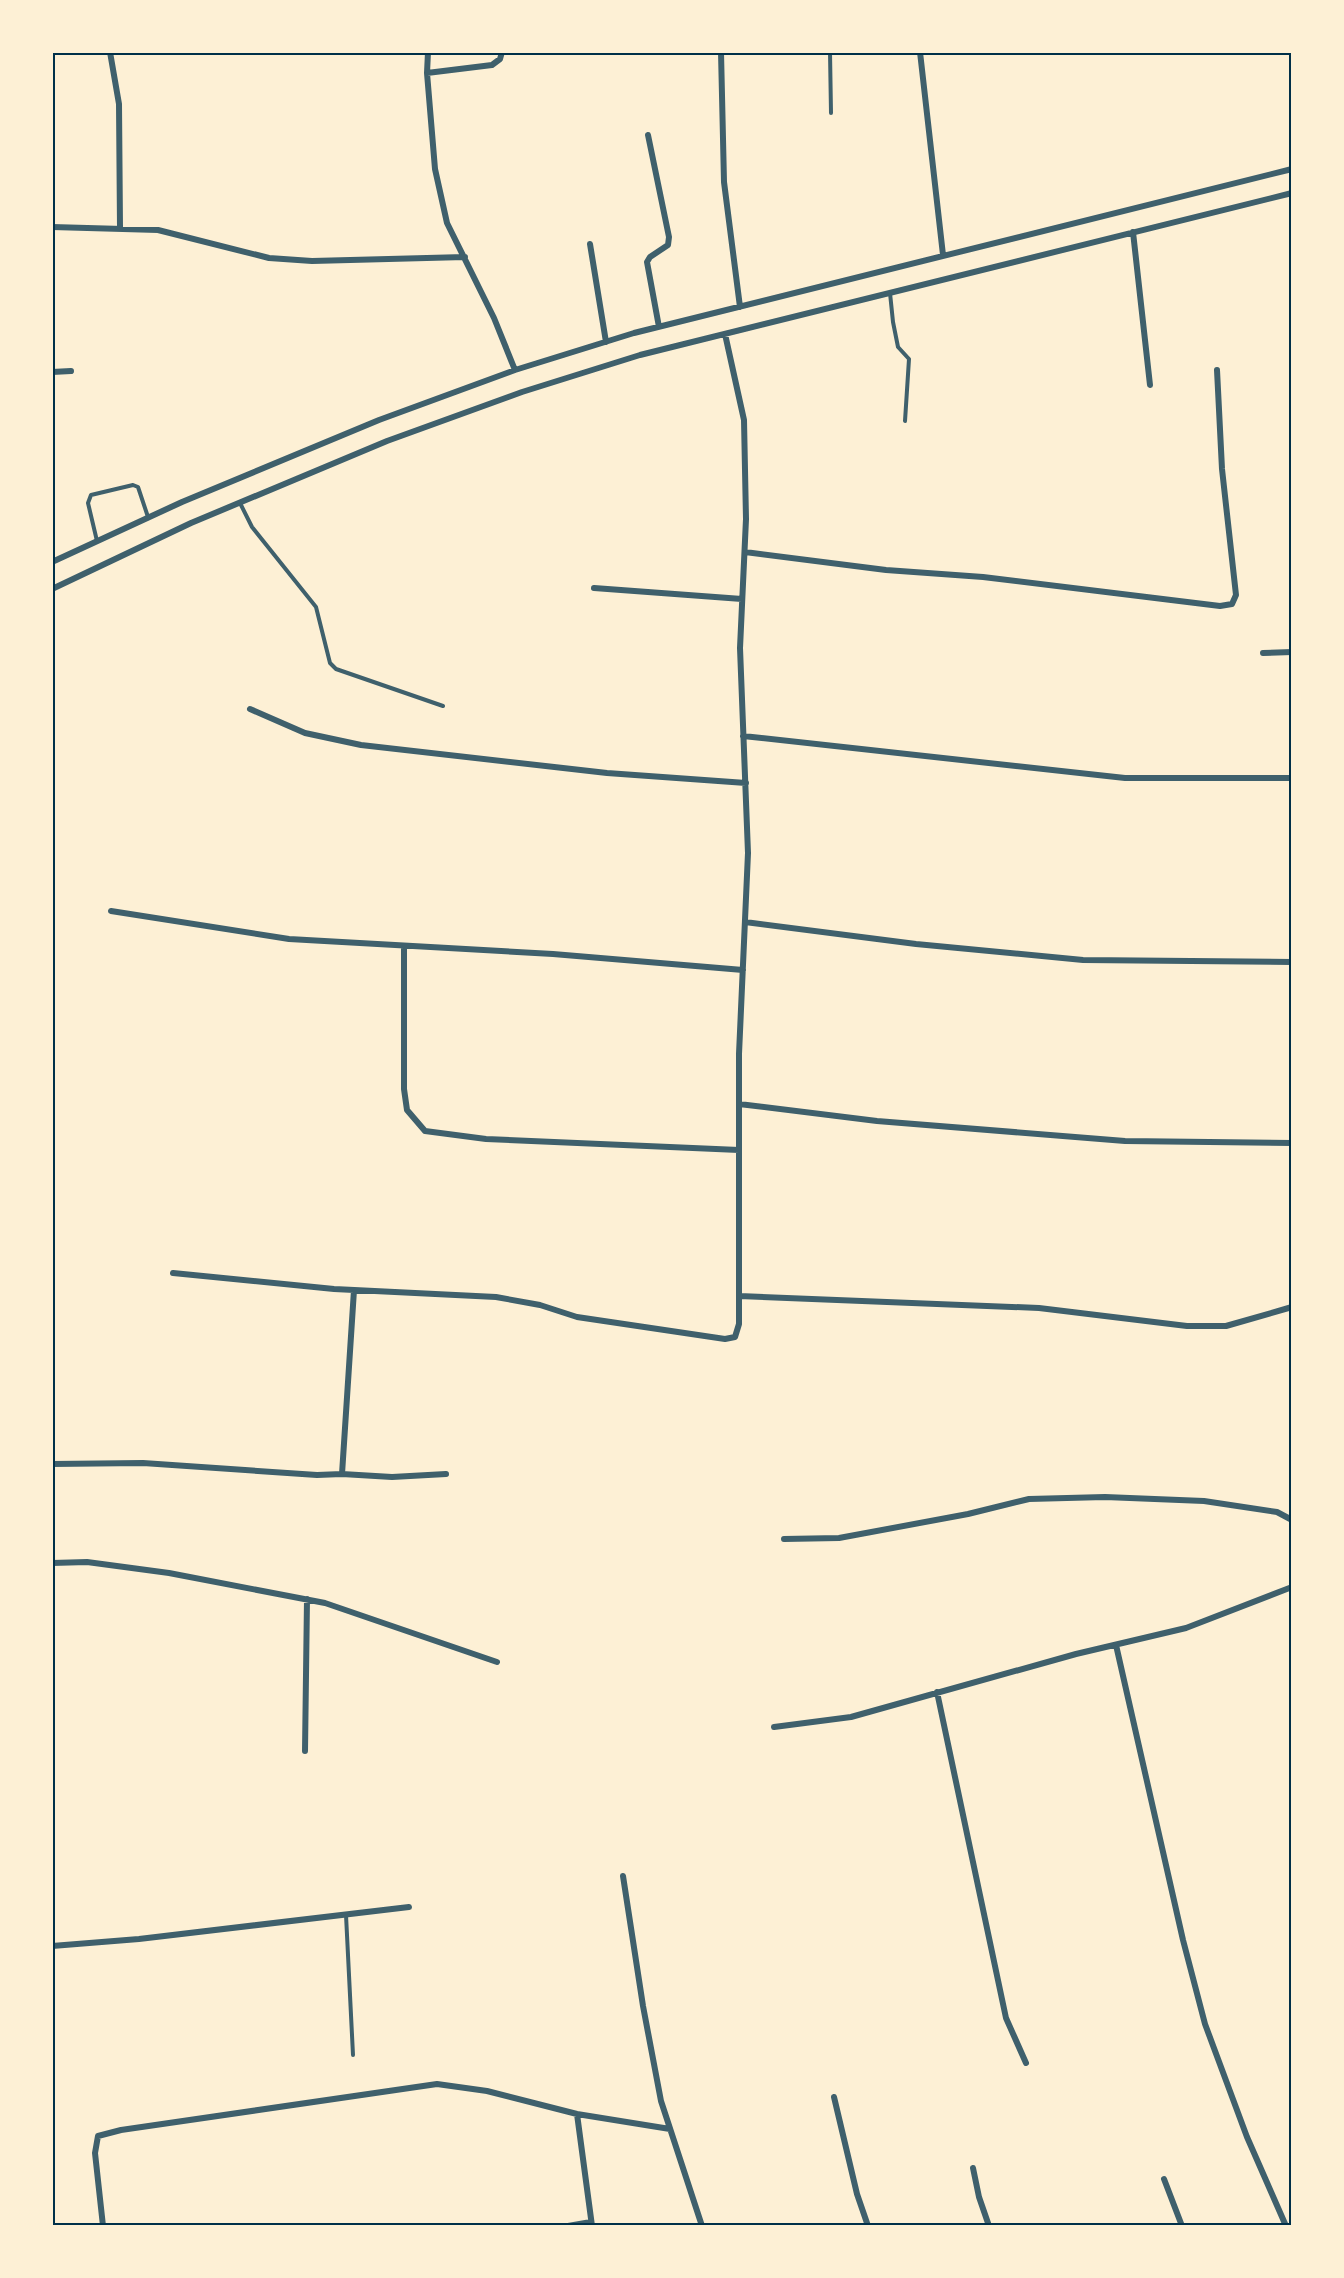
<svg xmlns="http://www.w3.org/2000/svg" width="1344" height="2278" viewBox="0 0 1344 2278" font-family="'Titillium Web',sans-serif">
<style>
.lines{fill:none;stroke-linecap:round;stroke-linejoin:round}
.service{stroke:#3f606c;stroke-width:4}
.minor{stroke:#3f606c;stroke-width:6}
.neatline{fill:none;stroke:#003049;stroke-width:2}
</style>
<rect width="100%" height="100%" fill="#fdf0d5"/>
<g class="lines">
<!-- service -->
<path class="service" d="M830,52L831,113
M890,293L893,322L898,347L909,359L905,421
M240,503L252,527L316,607L330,663L336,669L443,706
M97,541L88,503L91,495L133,485L138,487L148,517
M346,1915L353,2055"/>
<!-- minor -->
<path class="minor" d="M110,52L119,104L120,228
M428,52L427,73L435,169L447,223L494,318L515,370
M721,52L724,182L740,307
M920,52L943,255
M427,73L492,65L500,59L502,52
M648,135L669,237L668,245L650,257L647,262L659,327
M52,227L158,230L269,258L312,261L465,257
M1133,232L1150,385
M590,244L606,342
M52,372L71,371
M745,552L886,570L983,577L1220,606L1232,604L1236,595L1222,469L1217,370
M52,562L182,502L379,420L515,370L634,333L1292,169
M594,588L742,599
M52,589L191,523L387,441L522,392L640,355L1292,193
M1263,653L1292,652
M250,709L305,733L361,745L607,773L746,783
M743,736L1125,778H1292
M111,911L289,939L553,954L743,970
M745,922L916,944L1083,960L1292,962
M404,946V1089L407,1110L425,1131L486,1139L739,1150
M739,1104L877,1121L1125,1141L1292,1143
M173,1273L334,1289L496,1297L540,1305L577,1317L725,1339L735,1337L739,1324V1054L748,853L740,648L746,519L744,420L725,334
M739,1296L1039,1308L1187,1326H1226L1292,1307
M52,1464L143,1463L317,1475L342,1474L354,1290
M342,1474L392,1477L446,1474
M784,1539L839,1538L968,1514L1029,1499L1105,1497L1204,1501L1277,1512L1292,1520
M52,1563L87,1562L169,1573L325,1603L497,1662
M1116,1645L1183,1940L1205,2024L1247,2137L1286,2226
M937,1692L1006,2018L1026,2063
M774,1727L851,1717L1076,1654L1186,1628L1292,1587
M305,1751L307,1599
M623,1876L643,2006L661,2101L702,2226
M52,1946L139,1939L409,1907
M834,2097L857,2194L868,2226
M577,2114L592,2226
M973,2168L979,2197L989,2226
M1164,2179L1182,2226
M103,2226L95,2153L98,2136L121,2130L437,2084L487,2091L577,2114L670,2129
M568,2226L591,2222"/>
</g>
<!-- border -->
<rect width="1344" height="2278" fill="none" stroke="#fdf0d5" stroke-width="108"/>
<rect x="54" y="54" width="1236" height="2170" class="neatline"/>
</svg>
